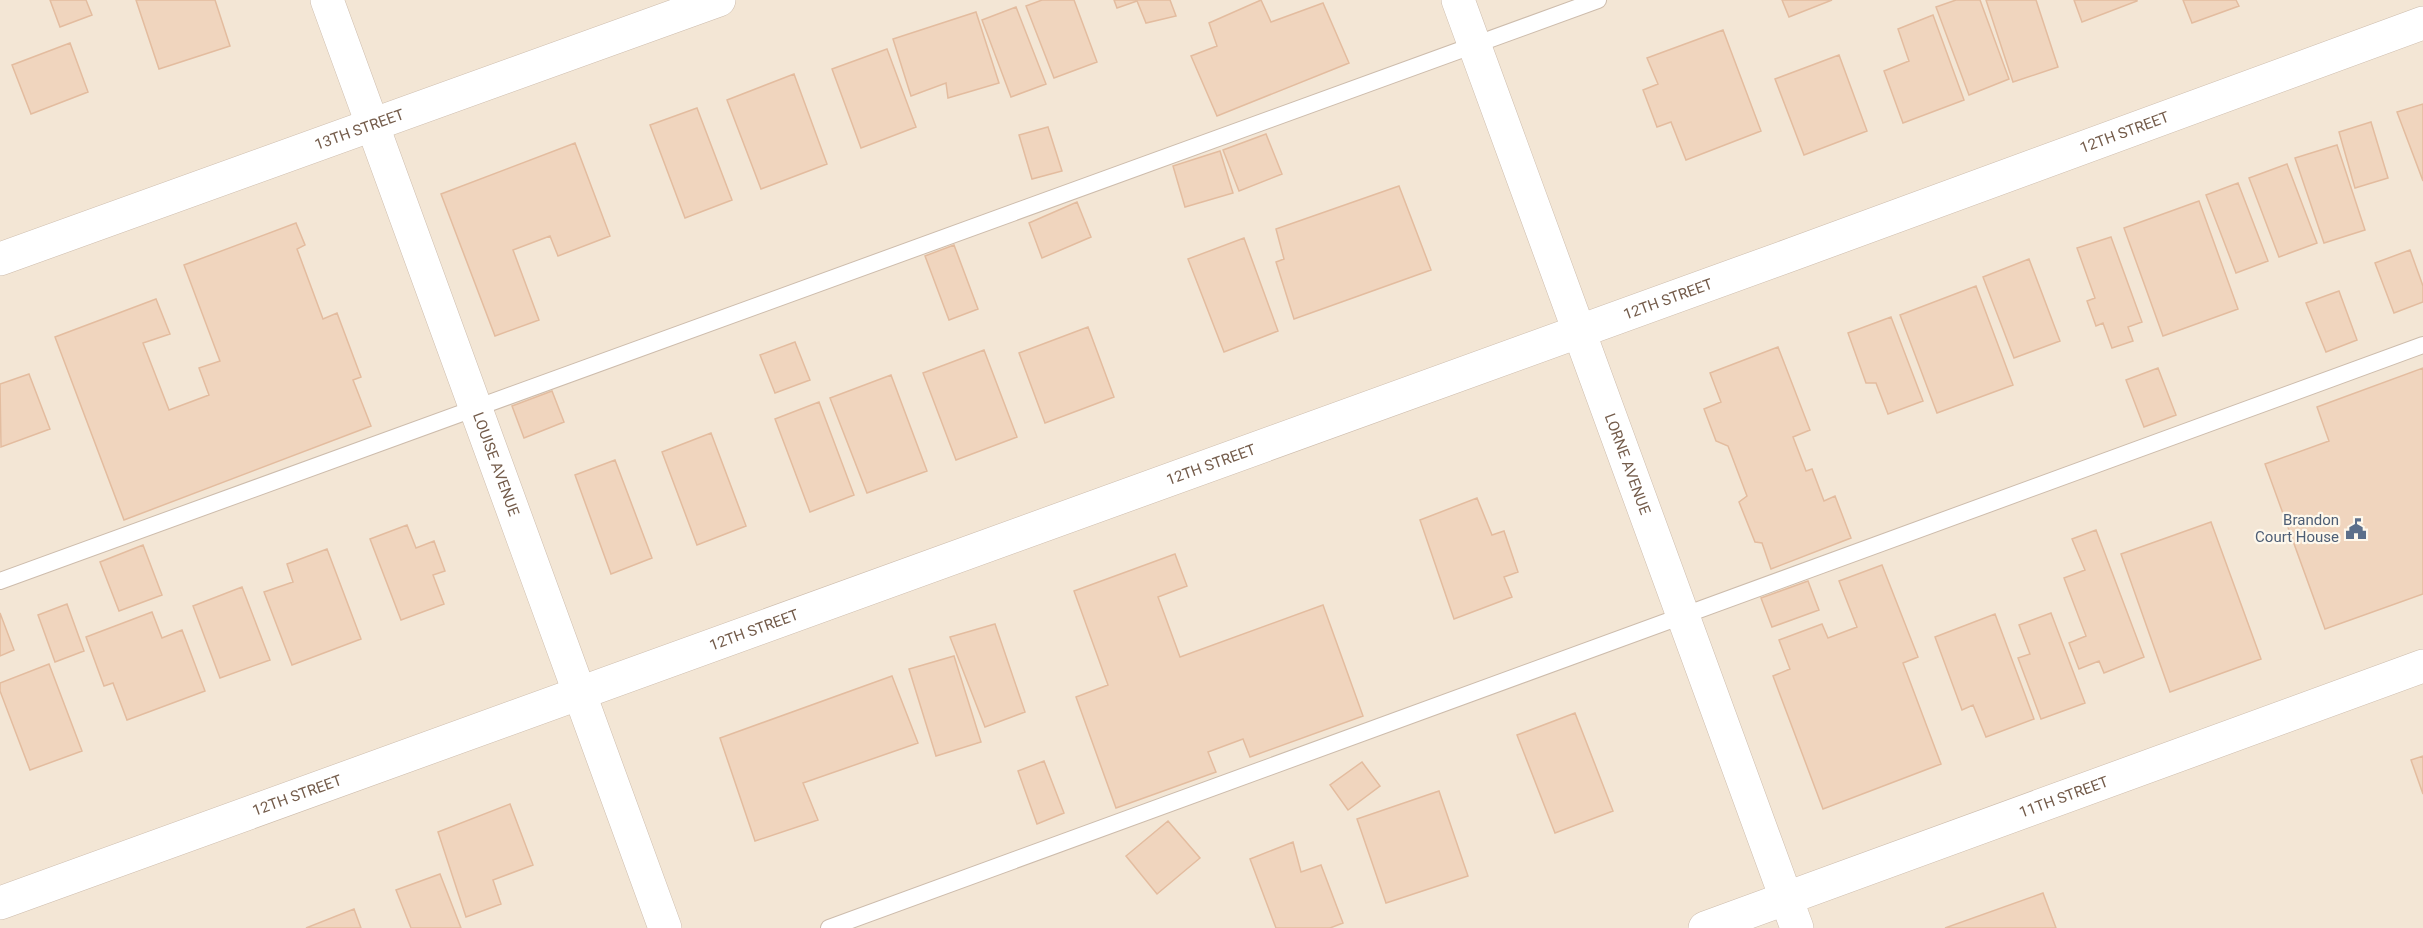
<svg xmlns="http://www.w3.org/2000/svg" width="2423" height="928" viewBox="0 0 2423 928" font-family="Roboto,sans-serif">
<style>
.residential{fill:#f3e6d5}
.building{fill:#f0d5be;stroke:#e3bc9f;stroke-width:1.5}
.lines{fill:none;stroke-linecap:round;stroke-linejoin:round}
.service-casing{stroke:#cdbcac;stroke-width:18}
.minor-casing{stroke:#cdbcac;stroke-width:34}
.service{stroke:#fff;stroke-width:16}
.minor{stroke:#fff;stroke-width:33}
.labels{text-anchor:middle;stroke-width:4.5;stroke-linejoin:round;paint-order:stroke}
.street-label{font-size:15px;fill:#745c4b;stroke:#fef8ec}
.service-label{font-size:15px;fill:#4e5e75;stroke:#fef8ec;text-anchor:end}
</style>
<rect width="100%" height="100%" fill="#fcf4e6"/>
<!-- residential -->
<path class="residential" d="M0,0H2423V928H0Z"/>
<!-- building -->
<path class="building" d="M50,0H86L92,15L60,27Z
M136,0H215L230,46L159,69Z
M1042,0H1074L1097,62L1054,78L1026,6Z
M1114,0H1170L1176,16L1146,23L1137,1L1117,8Z
M1261,0L1271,22L1323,3L1349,63L1217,116L1191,56L1217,46L1209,23Z
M1782,0H1832L1789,17Z
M1956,0H1980L2009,79L1969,95L1936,7Z
M1986,0H2036L2058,67L2013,82Z
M2074,0H2137V1L2082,22Z
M2183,0H2236L2239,6L2192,23Z
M1016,7L1046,84L1011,97L982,20Z
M976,12L999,83L948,98L946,83L911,96L893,39Z
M1933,15L1964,100L1903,123L1884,71L1909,61L1898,29Z
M1723,30L1761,131L1686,160L1671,122L1657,127L1643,90L1658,84L1647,58Z
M70,43L88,92L31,114L12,65Z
M887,49L916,127L861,148L832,69Z
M1839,55L1867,131L1804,155L1775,79Z
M794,74L827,164L761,189L727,100Z
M2423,104V181L2397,112Z
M697,108L732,200L685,218L650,125Z
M2371,122L2388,178L2355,188L2339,132Z
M1048,127L1062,171L1032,179L1019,135Z
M1266,134L1282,174L1239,191L1223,150Z
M575,143L610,236L558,256L550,236L513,250L539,320L495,336L441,194Z
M2337,145L2365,230L2324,243L2295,158Z
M1220,151L1233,193L1185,207L1173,166Z
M2287,164L2317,243L2279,257L2249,178Z
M2238,183L2268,261L2236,273L2206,195Z
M1399,186L1431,270L1294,319L1276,262L1284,259L1276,229Z
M2199,201L2238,309L2163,336L2124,228Z
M1077,202L1091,237L1042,258L1029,223Z
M296,223L305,245L297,249L323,319L337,313L361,377L353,380L371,426L124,520L55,337L156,299L170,334L143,343L169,410L209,395L199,368L220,361L184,265Z
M2111,237L2142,322L2128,327L2133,341L2112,348L2103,323L2096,326L2087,301L2095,298L2077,248Z
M1244,238L1278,331L1224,352L1188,259Z
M954,245L978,309L949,320L925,256Z
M2410,250L2423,286V302L2394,313L2375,263Z
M2029,259L2060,341L2014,358L1983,277Z
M1976,286L2013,385L1937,413L1900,315Z
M2339,291L2357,340L2326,352L2306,303Z
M1891,317L1923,401L1888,414L1876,383H1866L1848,333Z
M1088,327L1114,397L1045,423L1019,353Z
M795,342L810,380L775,393L760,355Z
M1778,347L1810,430L1793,437L1806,471L1812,469L1824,501L1835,496L1851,538L1771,569L1762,543L1755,542L1739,502L1747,496L1728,446L1716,441L1704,409L1721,402L1710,373Z
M984,350L1017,437L956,460L923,373Z
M2158,368L2176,415L2144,427L2126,380Z
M2423,368V594L2325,629L2265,464L2329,441L2317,407Z
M29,374L50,429L1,447L0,384Z
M891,375L927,471L867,493L830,398Z
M552,391L564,422L524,438L512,406Z
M819,402L854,495L810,512L775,419Z
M711,433L746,526L697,545L662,452Z
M615,460L652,558L611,574L575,475Z
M1477,498L1492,535L1504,531L1518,572L1504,577L1512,597L1454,619L1420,520Z
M2211,522L2261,659L2170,692L2121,554Z
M407,525L416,548L434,541L445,571L433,575L444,604L401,620L370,539Z
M2096,530L2144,657L2104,673L2099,661L2079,669L2069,643L2086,636L2064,578L2085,570L2072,539Z
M143,545L162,595L119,611L100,562Z
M327,549L361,639L292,665L264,592L293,582L287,564Z
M1175,554L1187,586L1158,597L1180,657L1323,605L1363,716L1250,757L1243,739L1208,752L1216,772L1116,808L1076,697L1108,685L1074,591Z
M1882,565L1918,657L1903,663L1941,764L1823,809L1773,676L1790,669L1779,640L1822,624L1828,638L1857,627L1839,581Z
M1808,581L1819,610L1772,627L1761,598Z
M242,587L270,660L220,678L193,606Z
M67,604L84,651L55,662L38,615Z
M152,612L162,638L182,630L205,691L127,720L113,683L104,686L86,637Z
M0,613L14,650L0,656Z
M2051,613L2085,703L2041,719L2018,658L2030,654L2019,625Z
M1995,614L2034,719L1986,737L1973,705L1962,710L1935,637Z
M995,624L1025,712L985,727L950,637Z
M954,656L981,742L936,756L909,669Z
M49,664L82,751L30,770L0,691V683Z
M892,676L918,743L803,783L818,820L755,841L720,738Z
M1575,713L1613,811L1555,833L1517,735Z
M2423,756V794L2411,760Z
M1044,761L1064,813L1037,824L1018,771Z
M1362,762L1380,786L1348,810L1330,785Z
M1439,791L1468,876L1386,903L1357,819Z
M510,804L533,865L493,880L501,904L466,917L438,832Z
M1168,821L1200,858L1157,894L1126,856Z
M1293,842L1301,872L1321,865L1343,923L1330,928H1276L1250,859Z
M440,874L461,928H411L396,890Z
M2043,893L2056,928H1945Z
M354,909L361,928H306Z"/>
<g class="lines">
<defs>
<path id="service" d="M0,581L1598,0
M829,928L2423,345"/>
<g id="minor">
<path id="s1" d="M327,0L665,928"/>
<path id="s2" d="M1458,0L1797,928"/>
<path id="s3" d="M0,259L719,0"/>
<path id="s4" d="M0,903L1793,254L2423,23"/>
<path id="s5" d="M1705,928L2423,666"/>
</g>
</defs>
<!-- service casing -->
<use href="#service" class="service-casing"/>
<!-- minor casing -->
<use href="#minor" class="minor-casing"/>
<!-- service -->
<use href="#service" class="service"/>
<!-- minor -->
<use href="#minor" class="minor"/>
</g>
<!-- icons -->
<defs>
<symbol id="civic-bare" viewBox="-9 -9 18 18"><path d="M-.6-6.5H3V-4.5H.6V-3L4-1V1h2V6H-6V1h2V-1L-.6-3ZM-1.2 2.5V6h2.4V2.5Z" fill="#5c6f8a" stroke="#fef8ec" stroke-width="2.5" paint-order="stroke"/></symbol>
</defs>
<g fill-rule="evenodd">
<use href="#civic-bare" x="2341" y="514" width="30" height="30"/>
</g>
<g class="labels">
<!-- street labels -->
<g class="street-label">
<text dy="5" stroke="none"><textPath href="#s3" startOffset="382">13TH STREET</textPath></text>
<text dy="5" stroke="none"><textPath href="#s4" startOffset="2260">12TH STREET</textPath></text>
<text dy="5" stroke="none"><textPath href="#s4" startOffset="1774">12TH STREET</textPath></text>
<text dy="5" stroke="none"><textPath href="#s1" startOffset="494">LOUISE AVENUE</textPath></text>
<text dy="5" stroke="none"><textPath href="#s2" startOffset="494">LORNE AVENUE</textPath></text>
<text dy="5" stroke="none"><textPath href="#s4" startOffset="1288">12TH STREET</textPath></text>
<text dy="5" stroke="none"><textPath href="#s4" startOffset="802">12TH STREET</textPath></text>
<text dy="5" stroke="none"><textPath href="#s4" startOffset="316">12TH STREET</textPath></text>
<text dy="5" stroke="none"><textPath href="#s5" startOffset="382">11TH STREET</textPath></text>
</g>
<!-- service labels -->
<g class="service-label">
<text x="2339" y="525">Brandon<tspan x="2339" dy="17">Court House</tspan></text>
</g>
</g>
</svg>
